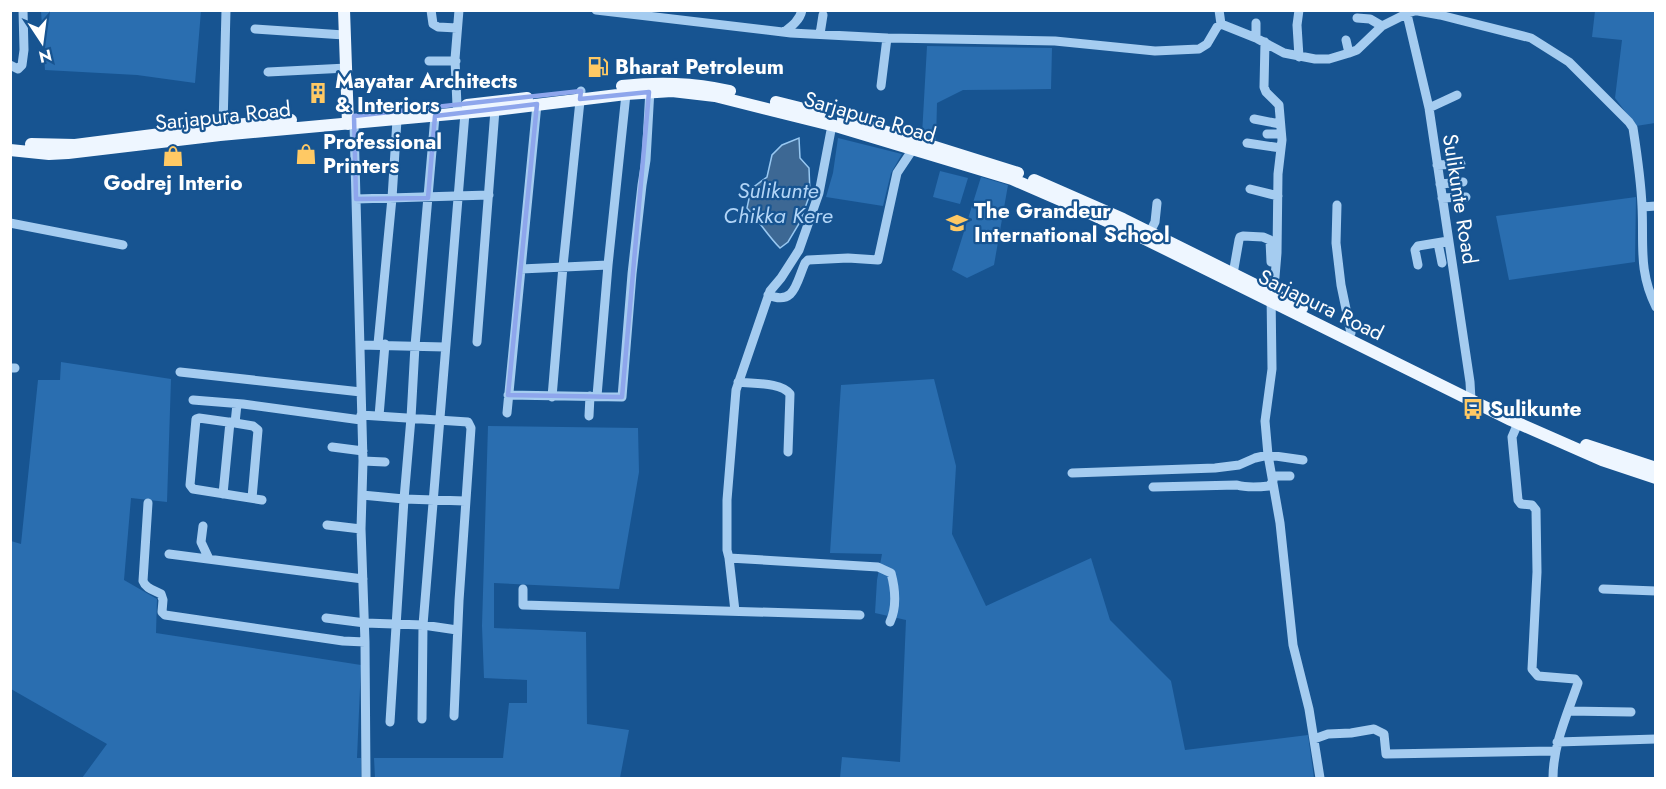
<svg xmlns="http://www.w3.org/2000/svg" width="1666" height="789" viewBox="0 0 1666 789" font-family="Jost,sans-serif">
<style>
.green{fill:#2a6eb0}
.water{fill:#3d6894;stroke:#98c8f2;stroke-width:1.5}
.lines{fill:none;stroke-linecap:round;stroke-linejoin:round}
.minor{stroke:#a5ccf0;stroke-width:9}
.major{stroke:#eef6ff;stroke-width:12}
.marked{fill:none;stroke:#8ea6ec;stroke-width:4.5;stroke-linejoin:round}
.labels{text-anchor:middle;stroke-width:4.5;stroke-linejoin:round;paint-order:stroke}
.poi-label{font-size:21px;font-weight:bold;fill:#fff;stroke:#175491;text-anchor:start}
.street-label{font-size:21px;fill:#fff;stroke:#175491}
.water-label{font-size:22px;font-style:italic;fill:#b2d5f7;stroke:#175491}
</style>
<rect width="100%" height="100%" fill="#175491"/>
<!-- green -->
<path class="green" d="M41,11H201L195,83L137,75L45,70Z
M1595,11H1655V123L1636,126L1615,98L1622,40L1592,37Z
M927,46L1052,48L1051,89L963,90L937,103L936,140L922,135Z
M838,138L902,154L891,173L883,206L826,197L833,173Z
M940,171L968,178L960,204L933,197Z
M981,177L1008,185L994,265L967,278L952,270Z
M1636,197L1635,262L1509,280L1496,216Z
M61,362L171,379L167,502L131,498L124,580L157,599L156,633L361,665L357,758H361V778H82L107,744L11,689V541L21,544L38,380H60Z
M934,379L956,466L952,534L986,606L1091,558L1110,620L1171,681L1185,750L1308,735L1314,778H840L842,757L900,762L906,620L875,613L877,580L882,554L830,553L841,385Z
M488,426L638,428L639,472L619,589L494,583V628L586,632L587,724L629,730L620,778H375L374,758H503L509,703H527V680L484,678L482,626Z"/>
<!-- water -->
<path class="water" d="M799,138L800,158L809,168L810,194L800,222L788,242L780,248C768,236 759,221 747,208L751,189L767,177L772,155L782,145Z"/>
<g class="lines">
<!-- minor -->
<path class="minor" d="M431,10L433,24L438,27L457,28
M596,10L791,33L887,38L1055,41L1155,51L1199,49L1207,44L1217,27L1221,24L1256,38L1284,53L1315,59H1329L1349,53L1357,50L1382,26L1408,13L1418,10
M1219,10L1221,24
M1406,10L1429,108L1470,382L1471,400
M1418,11L1440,15L1531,38L1569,62L1629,122L1633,128C1637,154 1641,180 1642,206C1644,244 1638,271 1656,307
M1357,18L1370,19L1382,26
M1256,23V38
M255,29L344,35
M784,32C792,26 800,20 802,10
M820,34L823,15
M1346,40L1349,53
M1265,42L1264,87L1266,92L1279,105L1282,140L1278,174L1277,253L1275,277L1271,292L1272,369L1265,421L1268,455L1280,523L1293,645L1309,709L1320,778
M1299,57L1297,25L1299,10
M429,61H456
M10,65L18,69L22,65L24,50L23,10
M268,72L347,68
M881,86L887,38
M457,106L455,59L459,10
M1429,108L1457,95
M1254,119L1280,124
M354,124L363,461L361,529L365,642L366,778
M223,126L226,10
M1267,134H1281
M1247,143L1281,148
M1437,165L1461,164
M1440,184L1463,182
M1250,189L1278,196
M1442,198L1466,197
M356,199L489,195
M1337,205L1336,243L1341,285L1351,333
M1642,207L1656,206
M10,223L123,245
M1150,232L1155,222L1157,203
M1438,243L1442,263
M1418,265L1415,250L1418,246L1448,241
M521,269L608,265
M1233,274L1239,240L1240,237L1243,236L1263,237L1270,240L1271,262
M768,295C795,306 796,283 805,263L808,260L848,258L878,260L897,173L915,146
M477,342L495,110
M378,344L392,198L397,120
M360,345L445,347
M10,368H15
M180,372L361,392
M738,382C753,384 781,382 790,394L788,452
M508,395L622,397L632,274L642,185L646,160L650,89
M597,396L608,265L626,94
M552,397L563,266L581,91
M193,400L243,404L361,420
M237,404L235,423L253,426L258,430L252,498
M507,413L537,104
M361,415L468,422L471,428L459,601L454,716
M379,416L385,344
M589,416L590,396
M235,423L199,418L196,419L190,485L193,489L262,500
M1518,423L1512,437L1518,500L1521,504L1532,505L1536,510L1537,572L1532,669L1538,676L1575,679L1578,683C1567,715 1553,745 1553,778
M332,447L363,451
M363,461L385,462
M1072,473L1215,468L1239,465L1255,458L1268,455L1303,460
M1273,476H1290
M1153,487L1237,485C1247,488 1259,487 1269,486L1273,481
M223,494L230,422
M362,495L404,499L465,501
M148,503L143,581C146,589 154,590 161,594L163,600L162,612L165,615L343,641L365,642
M327,525L361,529
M203,526L201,542L209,559
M169,554L363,579
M729,558L878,567L891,573C895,588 897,607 890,622
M523,589V605L860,615
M1603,589L1656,591
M735,611L729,558L727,550V500L736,390L770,291L781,278L799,250L819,193L832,125
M326,618L365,623L423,625L457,630
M1568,711L1631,712
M422,719L423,625L465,113
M390,722L404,499L411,418L415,346L435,116
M1314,739L1328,734L1351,733L1374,729L1384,734L1386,754L1555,751
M1557,742L1656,739"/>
<!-- major -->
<path class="major" d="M344,10L348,124
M622,86C660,82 692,83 730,91
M776,102L820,113
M467,105L527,98
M843,119L900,136L1018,173
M31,144L75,145L223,126L291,120
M10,150L49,154L68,153L220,135L495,110L626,94L672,91L715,96L839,127L1012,179L1065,202L1135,234L1511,420L1602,460L1656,478
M1034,180L1123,219L1302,308
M1586,445L1656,468"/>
</g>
<!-- marked area -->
<path class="marked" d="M581,91L580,99L649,92L622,397L508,395L537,104L435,116L428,198L356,199L354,116Z"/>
<!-- icons -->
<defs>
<symbol id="fuel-bare" viewBox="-9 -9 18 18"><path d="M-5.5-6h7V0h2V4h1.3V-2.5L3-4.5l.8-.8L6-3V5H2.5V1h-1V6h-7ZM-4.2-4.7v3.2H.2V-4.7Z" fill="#ffc964" stroke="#175491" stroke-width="2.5" paint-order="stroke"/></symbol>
<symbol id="building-bare" viewBox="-9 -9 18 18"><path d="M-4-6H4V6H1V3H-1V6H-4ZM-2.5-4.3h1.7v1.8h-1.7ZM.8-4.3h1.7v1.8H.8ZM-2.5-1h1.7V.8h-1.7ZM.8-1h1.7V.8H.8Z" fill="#ffc964" stroke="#175491" stroke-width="2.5" paint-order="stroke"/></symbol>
<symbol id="shop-bare" viewBox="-9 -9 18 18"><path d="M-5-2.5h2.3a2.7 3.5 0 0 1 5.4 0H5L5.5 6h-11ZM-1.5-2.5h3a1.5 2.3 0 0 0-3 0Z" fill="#ffc964" stroke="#175491" stroke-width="2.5" paint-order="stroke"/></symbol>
<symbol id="school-bare" viewBox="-9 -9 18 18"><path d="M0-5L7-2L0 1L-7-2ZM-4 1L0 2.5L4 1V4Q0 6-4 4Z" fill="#ffc964" stroke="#175491" stroke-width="2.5" paint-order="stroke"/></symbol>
<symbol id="bus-bare" viewBox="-9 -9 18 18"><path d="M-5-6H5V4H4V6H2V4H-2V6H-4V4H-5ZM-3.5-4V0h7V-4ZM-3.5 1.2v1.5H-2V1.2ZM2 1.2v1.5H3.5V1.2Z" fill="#ffc964" stroke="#175491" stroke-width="2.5" paint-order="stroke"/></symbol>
</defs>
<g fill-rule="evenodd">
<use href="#fuel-bare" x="583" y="52" width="30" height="30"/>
<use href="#building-bare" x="303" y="78" width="30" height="30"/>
<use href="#shop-bare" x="291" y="139" width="30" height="30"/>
<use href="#shop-bare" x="158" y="141" width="30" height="30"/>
<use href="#school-bare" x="942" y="208" width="30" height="30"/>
<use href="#bus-bare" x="1458" y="394" width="30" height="30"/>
</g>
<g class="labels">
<!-- poi labels -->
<g class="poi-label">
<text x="615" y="74">Bharat Petroleum</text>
<text x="335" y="88">Mayatar Architects<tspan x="335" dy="24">&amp; Interiors</tspan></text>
<text x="323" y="149">Professional<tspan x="323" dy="24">Printers</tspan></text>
<text x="173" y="190" text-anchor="middle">Godrej Interio</text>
<text x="974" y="218">The Grandeur<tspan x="974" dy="24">International School</tspan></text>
<text x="1490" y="416">Sulikunte</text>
</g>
<!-- street labels -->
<g class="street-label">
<text transform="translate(223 116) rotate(-6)" y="7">Sarjapura Road</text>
<text transform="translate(870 117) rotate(16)" y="7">Sarjapura Road</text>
<text transform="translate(1460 199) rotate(81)" y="7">Sulikunte Road</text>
<text transform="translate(1321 305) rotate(26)" y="7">Sarjapura Road</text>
</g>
<!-- water labels -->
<g class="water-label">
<text x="778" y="198">Sulikunte<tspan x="778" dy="25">Chikka Kere</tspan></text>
</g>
</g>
<!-- border -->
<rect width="1666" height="789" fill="none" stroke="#ffffff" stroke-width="24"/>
<!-- north arrow -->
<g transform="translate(42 42) rotate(167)" stroke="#175491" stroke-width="4.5" paint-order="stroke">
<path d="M0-4.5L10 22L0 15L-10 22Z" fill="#ffffff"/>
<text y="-9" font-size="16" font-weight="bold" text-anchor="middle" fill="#ffffff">N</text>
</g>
</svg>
